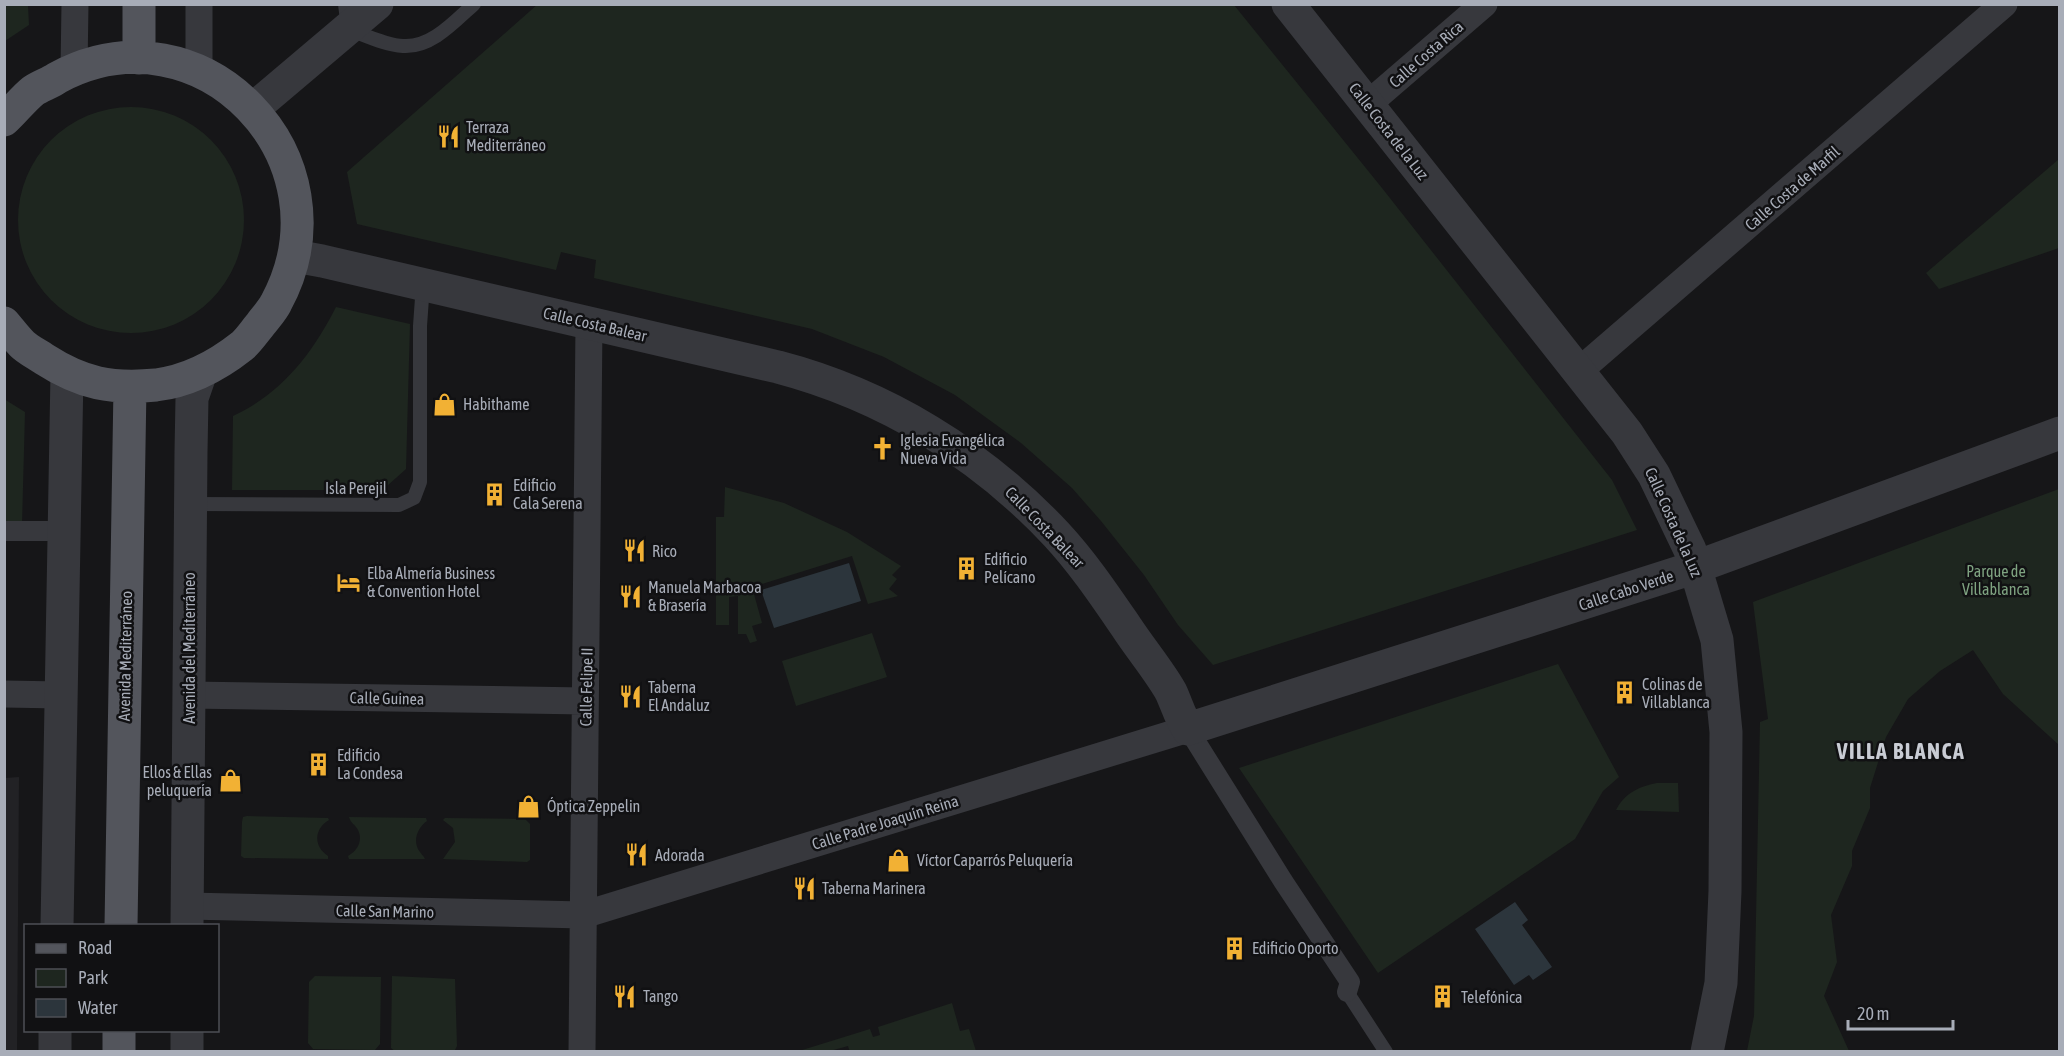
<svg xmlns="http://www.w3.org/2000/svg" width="2064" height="1056" viewBox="0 0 2064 1056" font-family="'Asap Condensed',sans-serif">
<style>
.built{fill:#222225}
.green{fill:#1e261f}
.water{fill:#2c353c}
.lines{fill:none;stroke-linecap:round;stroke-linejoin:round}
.service{stroke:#37383d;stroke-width:14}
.pedestrian{stroke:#37383d;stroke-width:20}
.minor{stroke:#37383d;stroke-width:27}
.tertiary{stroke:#37383d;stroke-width:33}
.primary{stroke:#53555c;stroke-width:33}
.labels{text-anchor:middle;stroke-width:5;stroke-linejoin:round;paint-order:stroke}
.street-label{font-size:16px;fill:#a8adb8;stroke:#111113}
.poi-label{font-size:16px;fill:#a8adb8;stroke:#111113;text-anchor:start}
.park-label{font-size:16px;fill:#7fa381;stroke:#111113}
.district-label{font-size:22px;font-weight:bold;letter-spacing:1.5px;fill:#c9ccd4;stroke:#111113}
</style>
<rect width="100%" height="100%" fill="#161618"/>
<!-- built -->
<path class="built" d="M19,777L17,1051H5V778Z"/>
<!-- green -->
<path class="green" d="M5,4L28,5L29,25L5,41Z
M538,4L1234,5L1382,188L1612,480L1637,530L1213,665L1178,625L1144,575L1101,521L1072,488L1021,443L955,395L884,357L812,329L594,278L596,260L561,252L556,270L357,224L347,172Z
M18 220a113 113 0 1 1 226 0a113 113 0 1 1-226 0Z
M2059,159V248L1939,289L1926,273Z
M336,307L410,324L406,469L387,486L370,490H232L233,416C282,393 312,354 336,307Z
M4,399L25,412L22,525H5Z
M725,487L784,503L847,532L901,566L892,575L897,579L889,589L898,596L868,604L852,556L752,587L762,623L752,626L757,641L750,643L746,634H738V596L729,597V625H716V517H724Z
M2059,489V745L2003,694L1973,650L1940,671L1908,699L1886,737L1870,788V808L1852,851V866L1831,915L1837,962L1824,996L1849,1051H1747L1754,1016L1760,722L1768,719L1753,602Z
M872,633L887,677L796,706L782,661Z
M1558,664L1619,777L1603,791L1575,839L1378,973L1239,768Z
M1657,783H1678L1679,812L1616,810C1625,793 1638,787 1657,783Z
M247,816L328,818L329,820C314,829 313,846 328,856V859L244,858L241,856L242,822L243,817Z
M349,817L426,818L427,821C417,828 412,842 420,852C421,854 424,856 425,859H349L348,856C358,851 363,840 358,830C355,824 351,824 349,817Z
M445,818L525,819L530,824V860L527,862L443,859L455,842L453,828L443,820Z
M315,976L381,977L380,1044L375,1050L313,1049L308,1043L309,982Z
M392,976L455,979L457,1046L455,1050L396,1052L391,1048Z
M952,1003L960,1031L969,1029L976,1051L850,1052L848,1046L830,1051L765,1052L799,1051L870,1029L873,1037L880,1035L878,1027Z"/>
<!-- water -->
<path class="water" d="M849,563L861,601L774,628L761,590Z
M1515,902L1528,920L1522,925L1552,967L1533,980L1529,975L1514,985L1475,929Z"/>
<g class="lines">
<!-- service -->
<path class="service" d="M345,4L348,29C365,35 385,45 403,46C431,48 454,22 474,4
M190,504L399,505L414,498L420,482V326L423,284
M1347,992L1386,1052"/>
<!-- pedestrian -->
<path class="pedestrian" d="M4,531H63
M1188,729L1283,881L1350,982L1347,992"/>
<!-- minor -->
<path class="minor" d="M199,4V72
M74,69L75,4
M1368,104L1484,4
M1579,371L2004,4
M4,694L61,695
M189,695L585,701
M187,906L583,915L1188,729
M582,1052L589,323"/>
<!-- tertiary -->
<path class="tertiary" d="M1288,4L1627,433L1654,475L1690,550L1717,640L1726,732L1725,891L1721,983L1707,1052
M253,109L377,4
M295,256L322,261L778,367C885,395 981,454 1056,534C1083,563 1105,596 1127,628C1140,648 1160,672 1171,692C1177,705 1180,717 1188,729L1696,567L2060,433
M57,926L67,373
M187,926L191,452L192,398L201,372
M55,1052V1030
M187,1052V1030"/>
<!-- primary -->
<path class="primary" d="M139,58V4
M4,120C14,111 23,99 33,91C40,86 50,83 57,78C201,0 354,159 276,303C272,311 265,318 260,325C254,332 249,340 242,346C218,365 188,381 156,385C111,389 83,384 44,359C37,354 28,350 22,344C15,337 10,330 4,323
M121,926L130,387
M119,1052V1030"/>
</g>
<!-- icons -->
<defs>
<symbol id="restaurant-bare" viewBox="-9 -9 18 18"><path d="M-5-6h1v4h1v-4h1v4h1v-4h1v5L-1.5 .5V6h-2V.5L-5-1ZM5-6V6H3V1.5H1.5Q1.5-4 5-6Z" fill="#f2b134" stroke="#111113" stroke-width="2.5" paint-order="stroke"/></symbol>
<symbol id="shop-bare" viewBox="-9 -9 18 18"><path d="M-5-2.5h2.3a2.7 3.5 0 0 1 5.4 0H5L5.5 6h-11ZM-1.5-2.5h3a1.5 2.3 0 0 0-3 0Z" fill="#f2b134" stroke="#111113" stroke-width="2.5" paint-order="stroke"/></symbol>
<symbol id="church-bare" viewBox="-9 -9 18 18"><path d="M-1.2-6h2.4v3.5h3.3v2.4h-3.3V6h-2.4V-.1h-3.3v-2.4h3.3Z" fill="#f2b134" stroke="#111113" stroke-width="2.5" paint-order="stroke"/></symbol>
<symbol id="building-bare" viewBox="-9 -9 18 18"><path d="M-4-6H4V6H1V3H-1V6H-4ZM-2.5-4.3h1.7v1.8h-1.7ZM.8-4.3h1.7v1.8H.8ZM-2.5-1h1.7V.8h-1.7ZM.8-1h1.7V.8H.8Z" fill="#f2b134" stroke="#111113" stroke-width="2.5" paint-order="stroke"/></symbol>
<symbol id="hotel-bare" viewBox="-9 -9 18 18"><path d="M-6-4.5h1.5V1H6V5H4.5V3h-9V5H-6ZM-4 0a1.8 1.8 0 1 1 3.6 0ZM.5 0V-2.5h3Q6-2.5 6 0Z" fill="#f2b134" stroke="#111113" stroke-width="2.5" paint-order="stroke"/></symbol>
</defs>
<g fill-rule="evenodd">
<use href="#restaurant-bare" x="432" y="120" width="33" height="33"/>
<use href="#shop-bare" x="428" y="388" width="33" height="33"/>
<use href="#church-bare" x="866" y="432" width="33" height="33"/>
<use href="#building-bare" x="478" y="478" width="33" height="33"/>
<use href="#restaurant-bare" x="618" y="534" width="33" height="33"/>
<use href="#building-bare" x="950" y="552" width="33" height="33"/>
<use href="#hotel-bare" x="332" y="566" width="33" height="33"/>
<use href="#restaurant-bare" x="614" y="580" width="33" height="33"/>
<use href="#building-bare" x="1608" y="676" width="33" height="33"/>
<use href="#restaurant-bare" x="614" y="680" width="33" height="33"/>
<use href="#building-bare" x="302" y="748" width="33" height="33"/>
<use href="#shop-bare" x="214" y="764" width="33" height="33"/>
<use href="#shop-bare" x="512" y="790" width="33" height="33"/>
<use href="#restaurant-bare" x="620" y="838" width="33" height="33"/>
<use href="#shop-bare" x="882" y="844" width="33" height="33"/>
<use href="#restaurant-bare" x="788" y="872" width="33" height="33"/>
<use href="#building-bare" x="1218" y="932" width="33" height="33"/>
<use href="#restaurant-bare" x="608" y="980" width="33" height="33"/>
<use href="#building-bare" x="1426" y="980" width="33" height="33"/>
</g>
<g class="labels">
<!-- street labels -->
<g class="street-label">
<text transform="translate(1426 54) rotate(-41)" y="6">Calle Costa Rica</text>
<text transform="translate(1389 131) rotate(52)" y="6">Calle Costa de la Luz</text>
<text transform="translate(1792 188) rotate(-41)" y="6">Calle Costa de Marfil</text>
<text transform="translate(595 324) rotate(13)" y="6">Calle Costa Balear</text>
<text x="356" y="494">Isla Perejil</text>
<text transform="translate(1674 522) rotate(66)" y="6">Calle Costa de la Luz</text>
<text transform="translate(1045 527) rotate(46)" y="6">Calle Costa Balear</text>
<text transform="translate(1626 590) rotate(-18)" y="6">Calle Cabo Verde</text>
<text transform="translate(189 648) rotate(-90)" y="6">Avenida del Mediterráneo</text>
<text transform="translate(125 656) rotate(-89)" y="6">Avenida Mediterráneo</text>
<text transform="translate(586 687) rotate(-89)" y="6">Calle Felipe II</text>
<text transform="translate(387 698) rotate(1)" y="6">Calle Guinea</text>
<text transform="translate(885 822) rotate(-17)" y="6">Calle Padre Joaquín Reina</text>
<text transform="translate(385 911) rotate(1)" y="6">Calle San Marino</text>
</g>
<!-- poi labels -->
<g class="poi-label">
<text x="466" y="133">Terraza<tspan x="466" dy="18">Mediterráneo</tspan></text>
<text x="463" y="410">Habithame</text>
<text x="900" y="446">Iglesia Evangélica<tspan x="900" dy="18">Nueva Vida</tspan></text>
<text x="513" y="491">Edificio<tspan x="513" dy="18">Cala Serena</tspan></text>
<text x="652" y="557">Rico</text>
<text x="984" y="565">Edificio<tspan x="984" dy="18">Pelícano</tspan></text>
<text x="367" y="579">Elba Almería Business<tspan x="367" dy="18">&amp; Convention Hotel</tspan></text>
<text x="648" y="593">Manuela Marbacoa<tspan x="648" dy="18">&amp; Brasería</tspan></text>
<text x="1642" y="690">Colinas de<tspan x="1642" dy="18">Villablanca</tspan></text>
<text x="648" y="693">Taberna<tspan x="648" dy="18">El Andaluz</tspan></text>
<text x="337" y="761">Edificio<tspan x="337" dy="18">La Condesa</tspan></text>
<text x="212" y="778" text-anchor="end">Ellos &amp; Ellas<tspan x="212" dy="18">peluquería</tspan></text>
<text x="547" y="812">Óptica Zeppelin</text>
<text x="655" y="861">Adorada</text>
<text x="917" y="866">Víctor Caparrós Peluquería</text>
<text x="822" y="894">Taberna Marinera</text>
<text x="1252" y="954">Edificio Oporto</text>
<text x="643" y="1002">Tango</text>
<text x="1461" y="1003">Telefónica</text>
</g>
<!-- park labels -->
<g class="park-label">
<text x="1996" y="577">Parque de<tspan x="1996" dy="18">Villablanca</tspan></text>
</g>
<!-- district labels -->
<g class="district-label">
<text x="1901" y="759">VILLA BLANCA</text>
</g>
</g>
<!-- border -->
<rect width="2064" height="1056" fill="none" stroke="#a8adb8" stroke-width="12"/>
<!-- legend -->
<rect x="24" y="924" width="195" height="108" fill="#111113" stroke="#4d4f55" stroke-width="1.5"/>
<rect x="36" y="944" width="30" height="9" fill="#53555c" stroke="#4d4f55" stroke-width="1.5"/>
<text x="78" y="954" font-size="18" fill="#a8adb8">Road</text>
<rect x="36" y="969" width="30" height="18" fill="#1e261f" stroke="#4d4f55" stroke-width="1.5"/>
<text x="78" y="984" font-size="18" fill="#a8adb8">Park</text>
<rect x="36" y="999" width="30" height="18" fill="#2c353c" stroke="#4d4f55" stroke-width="1.5"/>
<text x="78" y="1014" font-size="18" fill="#a8adb8">Water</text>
<!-- scale -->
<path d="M1848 1020v9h105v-9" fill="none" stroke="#a8adb8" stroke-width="3"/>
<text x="1857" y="1020" font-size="18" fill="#a8adb8" stroke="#111113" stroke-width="4.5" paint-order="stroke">20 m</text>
</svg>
